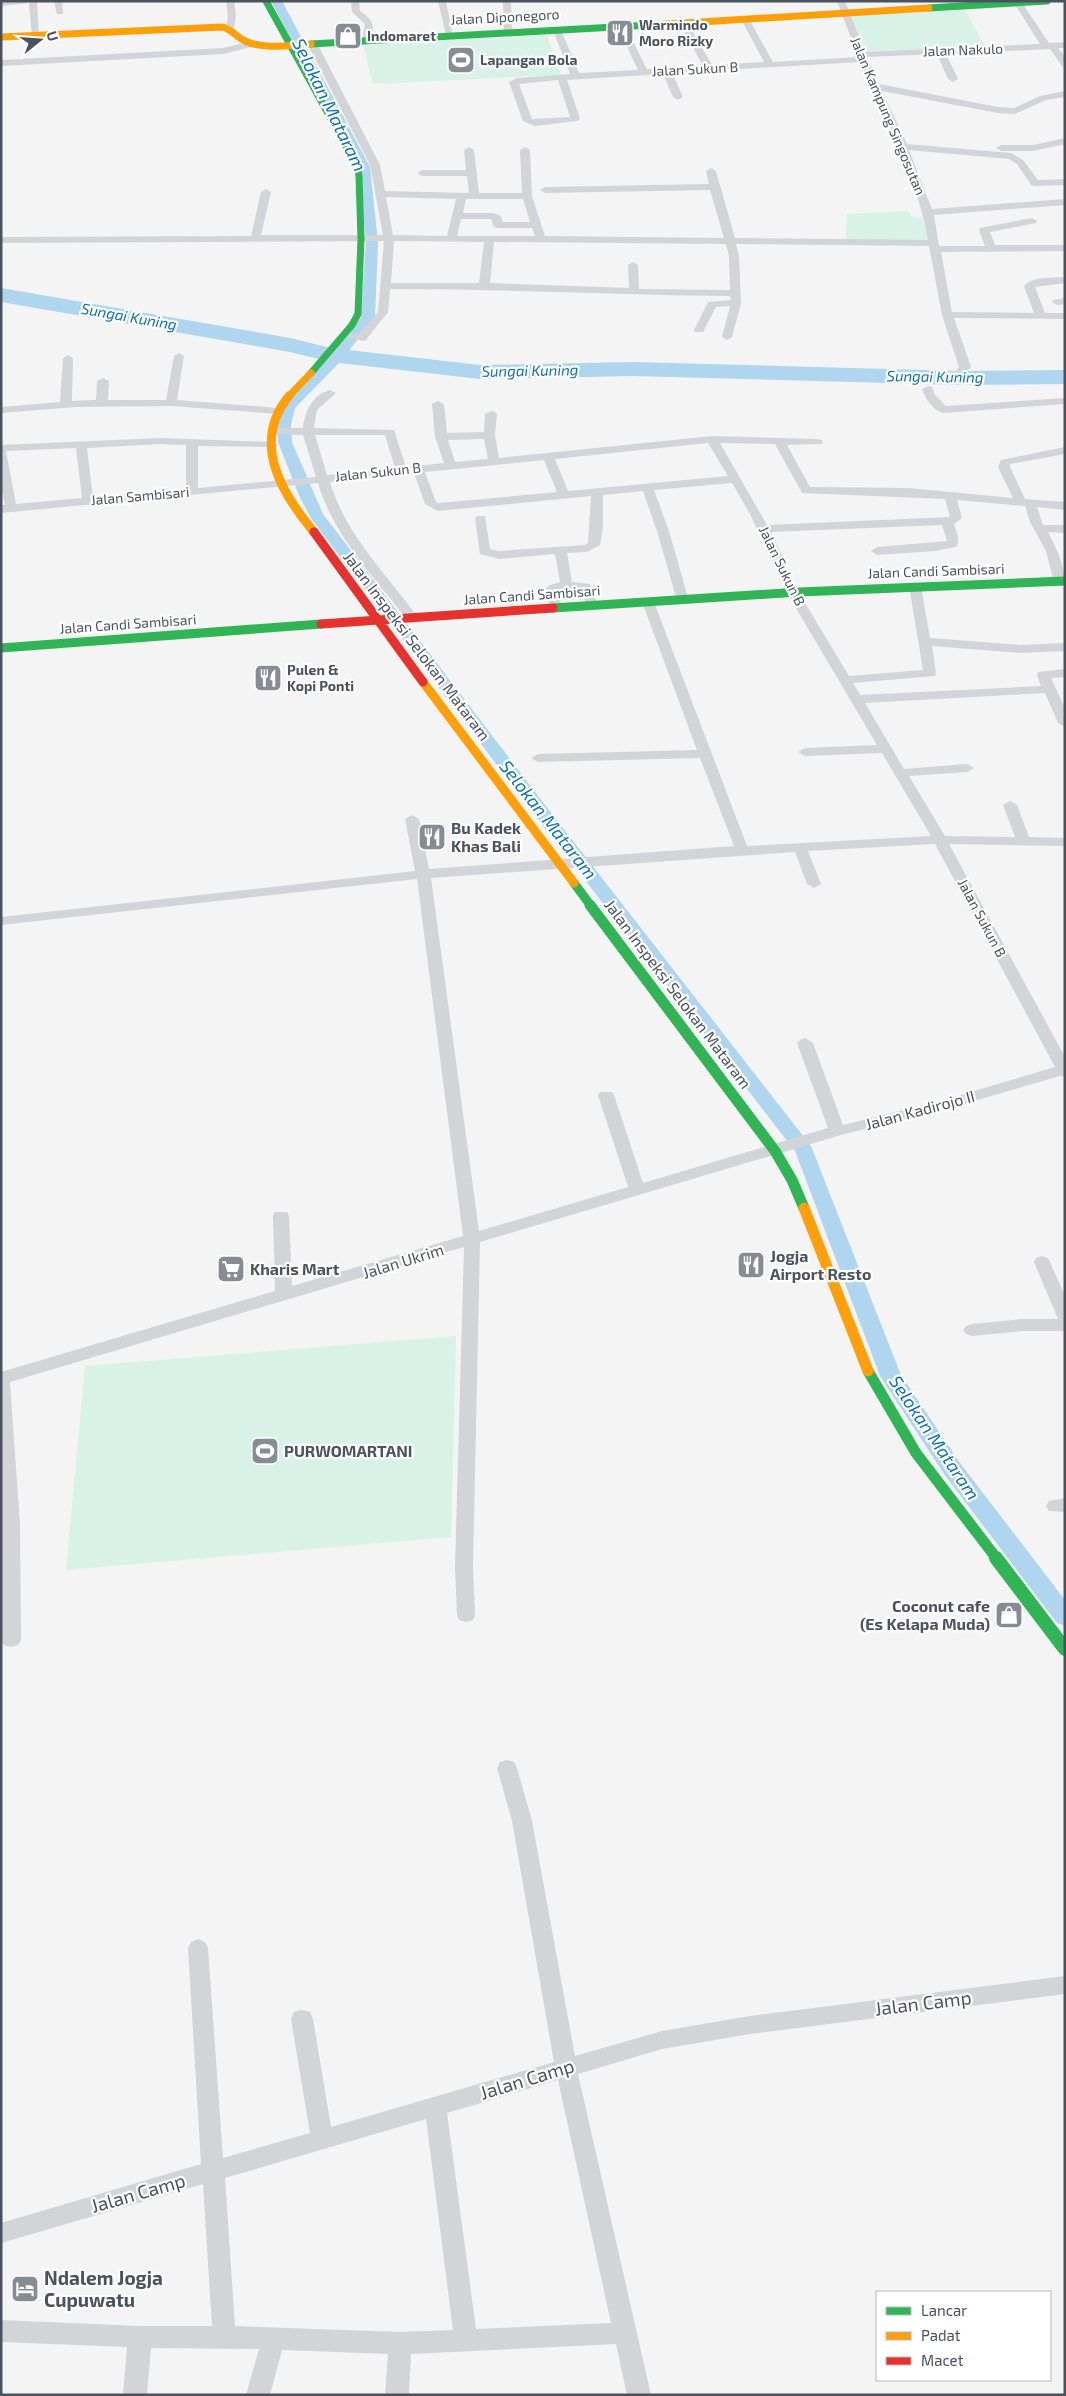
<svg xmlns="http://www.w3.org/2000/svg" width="1066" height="2396" viewBox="0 0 1066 2396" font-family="'Exo 2',sans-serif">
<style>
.green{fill:#d9f2e7}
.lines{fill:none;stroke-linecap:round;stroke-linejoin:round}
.canal{fill:#afd6ee;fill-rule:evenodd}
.river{fill:#afd6ee;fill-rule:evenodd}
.street{fill:#d2d4d7;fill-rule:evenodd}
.fast-far3{stroke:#30b455;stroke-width:7}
.fast-far2{stroke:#30b455;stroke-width:9}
.fast-far1{stroke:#30b455;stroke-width:11}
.fast{stroke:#30b455;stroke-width:14}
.slow-far2{stroke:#ff9f0a;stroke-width:7}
.slow-far1{stroke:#ff9f0a;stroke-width:9}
.slow{stroke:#ff9f0a;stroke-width:11}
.jam{stroke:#e5322d;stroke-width:9}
.labels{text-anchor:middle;stroke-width:4.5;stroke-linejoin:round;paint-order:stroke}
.far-street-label{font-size:14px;fill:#4a5260;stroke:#fff}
.far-poi-label{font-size:14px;font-weight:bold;fill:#4a5260;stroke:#fff;text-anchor:start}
.far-water-label{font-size:15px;font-style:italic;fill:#0e71b0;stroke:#fff}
.street-label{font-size:16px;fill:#4a5260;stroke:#fff}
.poi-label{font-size:16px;font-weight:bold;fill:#4a5260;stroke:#fff;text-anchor:start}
.water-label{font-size:18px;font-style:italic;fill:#0e71b0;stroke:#fff}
.near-street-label{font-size:19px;fill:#4a5260;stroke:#fff}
.near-poi-label{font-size:19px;font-weight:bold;fill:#4a5260;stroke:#fff;text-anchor:start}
</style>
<rect width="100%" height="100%" fill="#f4f4f4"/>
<!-- green -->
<path class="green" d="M965,10L986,48L865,53L849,14Z
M547,35L561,75L373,84L363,45Z
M907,211L913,217L922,218L929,240H846L847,214Z
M456,1336L451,1537L66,1570L85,1366Z"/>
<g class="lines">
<!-- canal -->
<path class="canal" d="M271,1H282L370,167L378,242L375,318L338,364L295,408L291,425L292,442L323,514L545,805L811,1146L901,1375L960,1463L1065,1600V1626L1057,1623L944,1474L880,1376L795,1151L533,813L311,518L300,498L278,442L277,425L283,404L328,358L361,318L366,242L358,167Z"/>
<!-- river -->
<path class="river" d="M1,288L290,338L331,348L480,365L634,362L960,371L1065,370V384L960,385L634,376L480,379L331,362L290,352L1,302Z"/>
<!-- street -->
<path class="street" d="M1,1H37L39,38L32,36L29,3L1,6Z
M54,1H62L63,14H57Z
M226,1H234L236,16L234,28L230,31L226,28L228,16Z
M351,1H359L360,11C373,19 376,27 370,42L362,40L365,24L352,12Z
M438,1H446L453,37L446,35Z
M503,1H511L512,34L508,37L504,34Z
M837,1H845L865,52L1040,44L1014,3L1015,1H1021L1049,43L1065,42V48H1058L1065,57V67L1062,66L1050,49L946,54L958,79L953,82L948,79L937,54L867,57L879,84L998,107L1014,108L1040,96L1065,91V97L1046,100L1015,114L998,113L882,91L907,144L1011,153L1023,160L1038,180L1065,179V185L1035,186L1031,185L1017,164L1009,159L909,150L932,209L1065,199V205L934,215L939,246H985L979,230L980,228L1032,218L1037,221L1036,223L990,232L995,245H1065V251L941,252L952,312L1034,313L1024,286C1033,276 1052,278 1065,277V283L1035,287L1045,313H1065V319L954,318L971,367L963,376L945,378L939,375L941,373L956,371L959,367L942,315L929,246L736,244L739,256L741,303L732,337L727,340L722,337L730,306L716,307L703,332H695L694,330L708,302L731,300L730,296C617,295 504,289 390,289L388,312L365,341L340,337L339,335L344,332L358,335L378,312L384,241L1,243V237L251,236L261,192L266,189L271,192L261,235H383L370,165L307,43L312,40L317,43L380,165L385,191L469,193L467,176H422L417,173L422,170H466L464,150L469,147L474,150L479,193H522L520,150L525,147L530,150L532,196L545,236L724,238L710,190L545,193L540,190L545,187L709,184L706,171L711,168L716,171L735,238L928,240C917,177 886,119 860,62L672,73L683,97L678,100L673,97L663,74L567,80L580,119L578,121L535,126L523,121L509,82L517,78L570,74L553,30L557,27L561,30L579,73L638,70L617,26L621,23L625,26L647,69L703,66L679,22L683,19L687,22L712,65L764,62L741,19L745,16L749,19L773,62L858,57ZM558,80L570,117L532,119L519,84ZM386,197L456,199L447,236L393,235ZM466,199H523L530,222H503L501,216L493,213H463ZM461,219H491L494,227L498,228H532L535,236H457ZM394,241L484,242L479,283H391ZM494,242L726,244L729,256L730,290L639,289L638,265L633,262L628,265L629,288L490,283Z
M252,41L255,42V46L223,54L1,66V60L223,48Z
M1065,138V144L1033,151H1001L996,148L1001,145H1033Z
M1065,298V304L1057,305L1052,302L1053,300Z
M179,353L184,356L177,400L278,408L284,411L278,414L171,406L76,407L1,413V407L60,402L63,358L68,355L73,358L72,401L96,400L97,381L103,378L109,381L108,400H166L174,356Z
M928,386L932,387L935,395L946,406L1065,398V404L943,413C933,410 925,399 922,389Z
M330,390L336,393L317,410L314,428L394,430L406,467L444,463L435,437L432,404L438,401L444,404L447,433L484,432L485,414L491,411L495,412L497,414L495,435L499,458L712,436L817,439L821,440L823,442L821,444L787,445L810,487L909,488L1013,498L998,467L1001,460L1065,447V454L1010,464V467L1025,499L1065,502V510L1037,507L1043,525H1065V533L1048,532C1056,548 1066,566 1064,585L1060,586L1054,582L1046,551L1030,522L1025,506L957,500L962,518L954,524C956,532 961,539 956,547L935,551L877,555L871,551L877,547L947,541L942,525L771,532L799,593L849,676L923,670L909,586L915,582L921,586L930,638L1020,645L1065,643V651L1020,653L932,646L936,673L935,676L853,683L860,695L1041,686L1037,675L1038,672L1065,669V677L1051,678L1065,708V727L1058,723L1045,693L865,703L904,769L967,764L974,768L967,772L909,776L945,836L1015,837L1003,805L1010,801L1017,805L1029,837L1065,838V846L949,844L1065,1057V1077L1060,1076L957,1106L841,1135L480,1242L473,1567L475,1615L473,1620L466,1622L459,1620L457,1615L455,1567L464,1247L10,1382L20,1525L21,1640L18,1645L11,1647L4,1645L1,1640V1372L275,1291L273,1216L275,1212H287L289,1216L292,1286L463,1236L417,879L1,925V917L415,871L405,819L412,815L419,819L429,869L734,846L700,758L538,762L531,758L538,754L697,750L642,602L648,598L654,602L747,846L931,836L882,753L805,756L798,752L805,748L877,745L787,593L750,514L732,483L654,490L669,531L689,601L687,604H679L677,601L657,531L643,491L603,495V526L600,545L587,552L567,553L572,582L590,584L598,605L596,608H588L581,590L558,591L562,608L556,612L550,608L545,589L550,585L560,582L555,554L499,559L480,554L475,519L477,516H485L490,549L499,551L585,545L588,543L591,496L438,511L425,504L414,473L330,482C346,536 387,574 419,619L413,623L409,622C375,578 334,537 318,483L1,513V505H5L1,487V445L161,438L272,442L278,445L276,447L198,446V488L316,477L303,435L273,434L267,431L273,428H303C304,412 313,394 330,390ZM315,435H385L395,468L327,475ZM484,439L488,459L455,462L448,440ZM708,443L728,476L568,491L555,459ZM720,443L775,444L802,493L945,499L950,517L767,525ZM161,444L186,445V489L93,497L87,448ZM76,448L82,498L16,504L6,451ZM544,460L557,492L439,503L436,502L425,472ZM935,844L1055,1067L947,1099L843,1125L813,1043L805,1038L800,1040L797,1043L828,1128L643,1183L614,1095L612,1092H600L598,1095L628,1187L479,1231L431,878L795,852L807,884L814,888L821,884L808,851Z
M1042,1256L1048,1258L1050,1262L1065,1296V1331H1022L972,1336L966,1334L963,1330L966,1326L972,1324L1022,1319H1058L1034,1262L1036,1258Z
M1065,1498V1512L1049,1511L1046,1506L1049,1501Z
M507,1760L514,1762L517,1768L532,1821L575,2056L662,2031L750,2016L1065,1976V1994L750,2034L662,2049L578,2074L651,2395H627L616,2344L411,2354L409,2395H385L388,2354L282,2350L270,2395H246L259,2349L151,2348L147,2395H123L127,2347L1,2342V2320L140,2326H212L203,2184L1,2243V2223L201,2164L188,1948L191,1942L198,1939L205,1942L208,1948L223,2158L310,2133L291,2019L294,2012L302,2010L310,2012L313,2019L331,2127L554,2062L512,1821L497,1768L500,1762ZM558,2080L611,2323L476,2329L447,2113ZM426,2119L453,2330L400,2332L235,2326L225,2178Z"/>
<!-- fast-far3 -->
<path class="fast-far3" d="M266,1L357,166L359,176L361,239L358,314L352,325L311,373
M929,8L1047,1
M311,44L668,24"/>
<!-- fast-far2 -->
<path class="fast-far2" d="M553,608L799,592L1065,581
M1,648L321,624
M574,883L591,906"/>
<!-- fast-far1 -->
<path class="fast-far1" d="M590,905L775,1151L792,1180L804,1208
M868,1371L916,1453L997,1559"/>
<!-- fast -->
<path class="fast" d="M996,1558L1065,1649"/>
<!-- slow-far2 -->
<path class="slow-far2" d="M668,24L929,8
M1,37L222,27C232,29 236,37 245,41C264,50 291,45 311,44
M288,397L311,373"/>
<!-- slow-far1 -->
<path class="slow-far1" d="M289,396C251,442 281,493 314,532
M423,682L574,883"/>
<!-- slow -->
<path class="slow" d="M804,1208L868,1371"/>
<!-- jam -->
<path class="jam" d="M314,532L423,682
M321,624L553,608"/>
</g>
<!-- icons -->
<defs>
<symbol id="restaurant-square" viewBox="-11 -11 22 22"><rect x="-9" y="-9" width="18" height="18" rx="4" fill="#868b94" stroke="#fff"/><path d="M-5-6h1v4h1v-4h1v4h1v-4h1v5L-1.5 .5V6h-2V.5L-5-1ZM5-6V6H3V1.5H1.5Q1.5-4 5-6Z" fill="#fff"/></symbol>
<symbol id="shop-square" viewBox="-11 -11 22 22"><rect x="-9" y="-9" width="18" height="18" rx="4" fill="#868b94" stroke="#fff"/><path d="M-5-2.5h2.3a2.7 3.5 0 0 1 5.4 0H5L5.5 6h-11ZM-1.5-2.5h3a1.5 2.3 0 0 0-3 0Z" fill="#fff"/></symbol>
<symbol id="stadium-square" viewBox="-11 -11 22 22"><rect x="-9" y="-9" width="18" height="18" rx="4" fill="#868b94" stroke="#fff"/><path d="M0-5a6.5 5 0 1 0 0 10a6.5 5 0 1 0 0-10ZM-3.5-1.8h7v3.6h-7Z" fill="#fff"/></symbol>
<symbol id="supermarket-square" viewBox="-11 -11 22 22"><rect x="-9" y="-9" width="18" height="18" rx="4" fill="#868b94" stroke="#fff"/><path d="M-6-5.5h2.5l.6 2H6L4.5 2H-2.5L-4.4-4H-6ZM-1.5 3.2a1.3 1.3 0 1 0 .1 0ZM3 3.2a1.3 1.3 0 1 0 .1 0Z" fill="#fff"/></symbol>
<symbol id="hotel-square" viewBox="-11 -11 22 22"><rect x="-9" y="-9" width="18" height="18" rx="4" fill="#868b94" stroke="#fff"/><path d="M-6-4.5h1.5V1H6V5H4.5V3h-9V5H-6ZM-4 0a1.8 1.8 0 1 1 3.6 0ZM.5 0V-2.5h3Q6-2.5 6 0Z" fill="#fff"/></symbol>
</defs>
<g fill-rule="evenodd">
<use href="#restaurant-square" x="604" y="17" width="32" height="32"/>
<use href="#shop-square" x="332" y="20" width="32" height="32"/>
<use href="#stadium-square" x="445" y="44" width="32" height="32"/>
<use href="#restaurant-square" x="252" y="662" width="32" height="32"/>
<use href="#restaurant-square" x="416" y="821" width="32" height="32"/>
<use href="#restaurant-square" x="735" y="1249" width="32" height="32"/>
<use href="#supermarket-square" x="215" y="1253" width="32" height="32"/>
<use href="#stadium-square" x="249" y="1435" width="32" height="32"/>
<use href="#shop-square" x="993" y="1599" width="32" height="32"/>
<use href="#hotel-square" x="9" y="2273" width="32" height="32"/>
</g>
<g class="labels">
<!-- far-street labels -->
<g class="far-street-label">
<text transform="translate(505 17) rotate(-3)" y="5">Jalan Diponegoro</text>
<text transform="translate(963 50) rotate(-2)" y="5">Jalan Nakulo</text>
<text transform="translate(695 69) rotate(-3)" y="5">Jalan Sukun B</text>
<text transform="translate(888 116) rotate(67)" y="5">Jalan Kampung Singosutan</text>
<text transform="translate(378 472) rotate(-6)" y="5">Jalan Sukun B</text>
<text transform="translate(140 496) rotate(-5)" y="5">Jalan Sambisari</text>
<text transform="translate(782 566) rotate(64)" y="5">Jalan Sukun B</text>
<text transform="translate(936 571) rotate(-2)" y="5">Jalan Candi Sambisari</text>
<text transform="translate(532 595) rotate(-4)" y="5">Jalan Candi Sambisari</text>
<text transform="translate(128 624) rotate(-4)" y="5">Jalan Candi Sambisari</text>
<text transform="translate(982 918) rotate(62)" y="5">Jalan Sukun B</text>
</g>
<!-- far-poi labels -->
<g class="far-poi-label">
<text x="639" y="30">Warmindo<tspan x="639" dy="16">Moro Rizky</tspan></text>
<text x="367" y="41">Indomaret</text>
<text x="480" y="65">Lapangan Bola</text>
<text x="287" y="675">Pulen &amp;<tspan x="287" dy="16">Kopi Ponti</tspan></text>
</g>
<!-- far-water labels -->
<g class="far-water-label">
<text transform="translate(129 317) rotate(10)" y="5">Sungai Kuning</text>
<text transform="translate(530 371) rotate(-1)" y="5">Sungai Kuning</text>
<text transform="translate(935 377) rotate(1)" y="5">Sungai Kuning</text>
</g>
<!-- street labels -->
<g class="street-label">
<text transform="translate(417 646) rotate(53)" y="6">Jalan Inspeksi Selokan Mataram</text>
<text transform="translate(678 994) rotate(53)" y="6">Jalan Inspeksi Selokan Mataram</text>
<text transform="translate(920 1110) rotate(-15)" y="6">Jalan Kadirojo II</text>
<text transform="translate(403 1261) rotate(-17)" y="6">Jalan Ukrim</text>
</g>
<!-- poi labels -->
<g class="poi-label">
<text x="451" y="834">Bu Kadek<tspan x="451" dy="18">Khas Bali</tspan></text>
<text x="770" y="1262">Jogja<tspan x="770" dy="18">Airport Resto</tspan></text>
<text x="250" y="1275">Kharis Mart</text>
<text x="284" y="1457">PURWOMARTANI</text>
<text x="990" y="1612" text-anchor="end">Coconut cafe<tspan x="990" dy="18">(Es Kelapa Muda)</tspan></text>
</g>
<!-- water labels -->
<g class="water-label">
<text transform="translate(329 105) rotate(64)" y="6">Selokan Mataram</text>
<text transform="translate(548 820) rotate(52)" y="6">Selokan Mataram</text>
<text transform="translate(934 1438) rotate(56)" y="6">Selokan Mataram</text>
</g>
<!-- near-street labels -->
<g class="near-street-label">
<text transform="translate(923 2003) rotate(-7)" y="7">Jalan Camp</text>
<text transform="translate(527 2079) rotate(-17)" y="7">Jalan Camp</text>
<text transform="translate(138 2193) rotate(-16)" y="7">Jalan Camp</text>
</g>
<!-- near-poi labels -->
<g class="near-poi-label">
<text x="44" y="2285">Ndalem Jogja<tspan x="44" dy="22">Cupuwatu</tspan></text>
</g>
</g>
<!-- border -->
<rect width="1066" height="2396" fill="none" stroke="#4a5260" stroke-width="5"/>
<!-- legend -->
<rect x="876" y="2291" width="175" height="90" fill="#ffffff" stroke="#b7babf"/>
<rect x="886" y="2307" width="25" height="8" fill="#30b455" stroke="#b7babf"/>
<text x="921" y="2316" font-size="15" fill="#4a5260">Lancar</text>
<rect x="886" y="2332" width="25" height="8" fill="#ff9f0a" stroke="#b7babf"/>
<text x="921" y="2341" font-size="15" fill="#4a5260">Padat</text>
<rect x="886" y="2357" width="25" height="8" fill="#e5322d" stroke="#b7babf"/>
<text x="921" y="2366" font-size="15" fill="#4a5260">Macet</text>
<!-- north arrow -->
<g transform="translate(40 40) rotate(73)" stroke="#ffffff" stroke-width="4" paint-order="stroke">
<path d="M0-4L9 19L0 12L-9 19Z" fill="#4a5260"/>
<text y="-8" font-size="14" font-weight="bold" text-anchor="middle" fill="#4a5260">U</text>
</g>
</svg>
